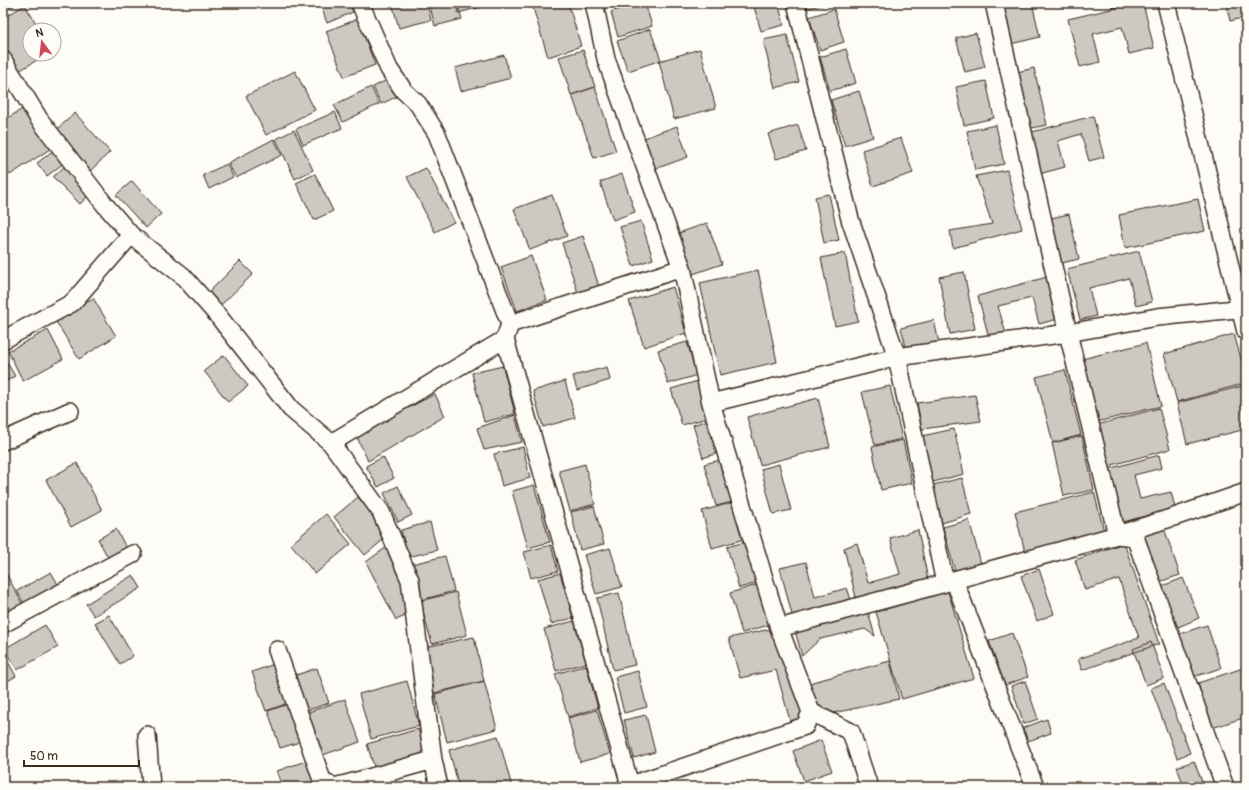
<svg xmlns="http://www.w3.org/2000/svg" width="1249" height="790" viewBox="0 0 1249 790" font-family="Pangolin,sans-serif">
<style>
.building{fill:#cdc8c2;stroke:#3b2a1e}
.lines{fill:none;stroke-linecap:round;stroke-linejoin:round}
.minor-casing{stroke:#3b2a1e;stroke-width:20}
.minor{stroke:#fdfcf7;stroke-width:17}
</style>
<rect width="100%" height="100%" fill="#fdfcf7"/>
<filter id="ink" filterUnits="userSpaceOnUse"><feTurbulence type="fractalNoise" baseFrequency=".025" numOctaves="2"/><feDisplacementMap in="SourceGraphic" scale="8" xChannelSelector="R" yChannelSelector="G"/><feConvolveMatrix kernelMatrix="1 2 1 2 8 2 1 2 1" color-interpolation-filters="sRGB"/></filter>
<g filter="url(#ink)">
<!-- building -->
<path class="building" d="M3,3H18L3,13Z
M320,3H349L353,12L327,23Z
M392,3H427L431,20L399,28Z
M429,3H457L462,19L435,26Z
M456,3H497L458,13Z
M550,3H568L581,46L548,57L533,8Z
M638,3H645L652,26L618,37L611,12Z
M753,3H778L784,25L761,31Z
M806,3H825L826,4L808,8Z
M992,3H1032L1040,37L1002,46Z
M1110,3H1129L1112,8Z
M1137,3H1143L1154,48L1129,54L1122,27L1093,34L1100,62L1080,67L1068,19Z
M1226,3H1246V17L1230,21Z
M25,5L40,30H30V54H47L19,71L3,45V18Z
M834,9L844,42L820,50L809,17Z
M358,19L375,65L344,77L326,31Z
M650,29L661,60L628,71L617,41Z
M976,33L985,67L965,72L956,38Z
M787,35L799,82L775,88L763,40Z
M700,49L716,108L674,119L659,61Z
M846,49L856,83L830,91L820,57Z
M583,50L595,87L571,95L559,57Z
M504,55L511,78L461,91L455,68Z
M1034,68L1047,125L1022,130L1009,74Z
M295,71L315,110L266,135L246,96Z
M391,78L400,95L381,104L373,87Z
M986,81L994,118L964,125L956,87Z
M371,87L379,104L343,122L334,105Z
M595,87L616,151L594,158L572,95Z
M859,91L873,137L845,146L831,100Z
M27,106L53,147L10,175L3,164V121Z
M335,112L342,128L303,145L296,129Z
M75,113L110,152L89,172L53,133Z
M1093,116L1104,157L1089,161L1081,134L1058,141L1065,167L1035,175L1024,134Z
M798,125L806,151L776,159L768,134Z
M996,125L1004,164L975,170L967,131Z
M677,126L688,157L655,169L644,138Z
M294,130L313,170L295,179L276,139Z
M901,138L913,173L873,186L862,150Z
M274,139L282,155L236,178L228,163Z
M55,149L65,162L47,176L37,163Z
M67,164L93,191L80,204L53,177Z
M227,164L233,177L209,189L203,175Z
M426,168L454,222L435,232L407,177Z
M1007,170L1022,229L953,248L950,231L992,224L976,176Z
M315,174L333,211L314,220L296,183Z
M622,174L635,212L613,220L600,182Z
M132,181L161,214L146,228L116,195Z
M829,194L839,240L824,243L815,197Z
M552,195L567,236L530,250L514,209Z
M1198,199L1205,231L1125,248L1119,215Z
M1069,214L1079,259L1053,265L1042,220Z
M641,221L653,259L633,266L620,227Z
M707,223L722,264L690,275L676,234Z
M583,236L600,290L579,296L562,243Z
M1139,251L1152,302L1136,306L1129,278L1089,288L1096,316L1080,320L1067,269Z
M845,253L858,321L835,326L821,258Z
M531,256L547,300L517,311L501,267Z
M240,261L253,274L221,305L209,292Z
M758,270L777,362L720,375L700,283Z
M964,272L975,329L950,334L939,277Z
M1047,277L1058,319L1039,324L1032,298L998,306L1006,334L989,338L978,296Z
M673,287L686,333L644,347L629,301Z
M93,298L116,336L79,359L55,320Z
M934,320L939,343L907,350L901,328Z
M48,330L63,359L23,381L8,351Z
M1234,334L1246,376V383L1177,402L1164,354Z
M687,342L697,375L668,384L658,350Z
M1146,343L1161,406L1097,422L1082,359Z
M224,355L248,386L228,402L204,371Z
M3,356L15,376L3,383Z
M503,366L515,414L484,422L472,373Z
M607,367L610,380L577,390L573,376Z
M1065,370L1081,435L1053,443L1036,377Z
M701,380L711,417L682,425L671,389Z
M565,381L575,418L543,427L533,391Z
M1246,385V429L1187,444L1177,403Z
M890,386L902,439L875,445L862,392Z
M435,394L445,416L368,461L356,435Z
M975,395L981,421L922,429L917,403Z
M818,398L830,447L760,465L747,417Z
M1159,408L1170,449L1108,466L1097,425Z
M515,415L522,442L484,450L477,428Z
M711,419L721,452L703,458L693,425Z
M954,429L964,474L933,482L922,436Z
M1082,436L1094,490L1064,496L1052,443Z
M903,440L912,483L881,490L872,447Z
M523,447L530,478L502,486L494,454Z
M1159,455L1162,468L1134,475L1140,499L1171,492L1175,508L1123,522L1108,469Z
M383,457L394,478L378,487L366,466Z
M725,459L737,501L716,506L704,464Z
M77,463L102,510L71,527L46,480Z
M585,464L595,504L570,511L559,471Z
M779,464L791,510L773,514L761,469Z
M962,478L971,514L942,523L933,485Z
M534,485L550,542L528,548L512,491Z
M398,486L412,515L398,522L384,493Z
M1094,492L1105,535L1026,556L1015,512Z
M358,497L389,535L365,555L334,517Z
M738,501L748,538L712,548L702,511Z
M594,506L604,544L580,550L571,512Z
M326,514L351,544L315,574L291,544Z
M969,520L982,567L956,575L943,527Z
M430,522L437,550L408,557L401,530Z
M1164,528L1180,575L1159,582L1143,535Z
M116,529L129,553L111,563L98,539Z
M918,530L929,585L857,602L844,548L857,543L868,583L900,574L890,538Z
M749,541L761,582L739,588L727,547Z
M1124,543L1159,644L1082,670L1078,659L1139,638L1119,579L1085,590L1075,560Z
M391,544L412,613L396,620L366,562Z
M551,545L558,571L531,578L524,552Z
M610,548L622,587L596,594L584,555Z
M445,556L454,591L421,600L412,564Z
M806,562L815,597L847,588L853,605L793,619L780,568Z
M1039,569L1054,614L1037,621L1021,576Z
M51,572L60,588L26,607L17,591Z
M560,573L573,618L551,624L538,579Z
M7,575L24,607L3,616V576Z
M133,575L141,588L94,616L86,604Z
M1183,578L1199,618L1176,628L1160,587Z
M763,583L775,623L742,633L730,593Z
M948,591L974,678L902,699L876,612Z
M456,592L467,635L432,644L420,601Z
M619,593L635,665L613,670L597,598Z
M868,612L875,636L865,629L820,639L802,656L795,631Z
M109,615L133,656L120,664L95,623Z
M574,621L586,663L556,671L544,629Z
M45,625L58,647L17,670L4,649Z
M1207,625L1221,668L1193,677L1179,634Z
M775,628L810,731L723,758L716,747L792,728L776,670L740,678L729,638Z
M1012,633L1028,677L1005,685L989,641Z
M474,637L484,681L434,693L425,647Z
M1151,642L1164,678L1146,685L1133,649Z
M3,653L16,676L3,684Z
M890,661L899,699L819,716L809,683Z
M277,663L291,702L266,711L252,672Z
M586,665L598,708L568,717L555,674Z
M1246,667V717L1212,728L1198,683Z
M317,668L329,703L302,712L290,677Z
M638,671L647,707L624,713L615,677Z
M407,681L419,726L371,739L359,694Z
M484,681L497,729L447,742L435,694Z
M1025,681L1038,719L1024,724L1011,686Z
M1164,683L1190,753L1177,758L1151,688Z
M345,699L360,742L320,756L306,713Z
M291,703L303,741L280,748L268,711Z
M597,710L610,754L580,762L568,718Z
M646,715L655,752L634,758L624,720Z
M1047,719L1051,733L1028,741L1023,728Z
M418,729L426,755L375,770L367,744Z
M498,736L512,787H459L449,750Z
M821,740L832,771L804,781L793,751Z
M311,759L321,787H283L277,771Z
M1194,761L1204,787H1184L1177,767Z"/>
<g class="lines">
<defs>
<path id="minor" d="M360,3L389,69L404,91L418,104L437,134L510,324
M594,3L606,59L682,268L711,403L779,628L811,712L805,726L625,787
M796,3L850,219L897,357L945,583
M994,3L1068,333L1117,535L1135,537L1225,787
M1166,3L1246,332
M3,60L39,119L105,205L131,235L183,276L219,317L291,409L331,443L381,512L410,580L433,760L439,787
M3,340L72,303L131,235
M711,403L897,357L1068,333L1157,317L1246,308
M3,441L70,411
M331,443L505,339
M954,580L1035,787
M3,624L133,554
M779,628L945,583L954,580L1117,535L1177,516L1246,492
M277,650L322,780L334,787L350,783L433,760
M811,712L851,732L869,787
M147,735L151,787
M630,785L505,339L510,324L682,268"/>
</defs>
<!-- minor casing -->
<use href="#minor" class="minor-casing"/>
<!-- minor -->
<use href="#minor" class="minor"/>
</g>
</g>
<!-- margin -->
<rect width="1249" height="790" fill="none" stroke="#fdfcf7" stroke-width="16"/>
<rect x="8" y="8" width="1233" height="774" fill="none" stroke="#3b2a1e" stroke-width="1.5" filter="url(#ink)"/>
<!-- north arrow -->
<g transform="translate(42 42) rotate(345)"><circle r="19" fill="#fdfcf7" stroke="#afa8a0"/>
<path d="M0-3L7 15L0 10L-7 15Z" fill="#d1495b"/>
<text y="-6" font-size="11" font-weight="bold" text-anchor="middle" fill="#3b2a1e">N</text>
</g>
<!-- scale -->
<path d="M24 760v6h115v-6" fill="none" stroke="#3b2a1e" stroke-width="2"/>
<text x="30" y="760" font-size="12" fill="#3b2a1e" stroke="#fdfcf7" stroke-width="3" paint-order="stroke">50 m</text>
</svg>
